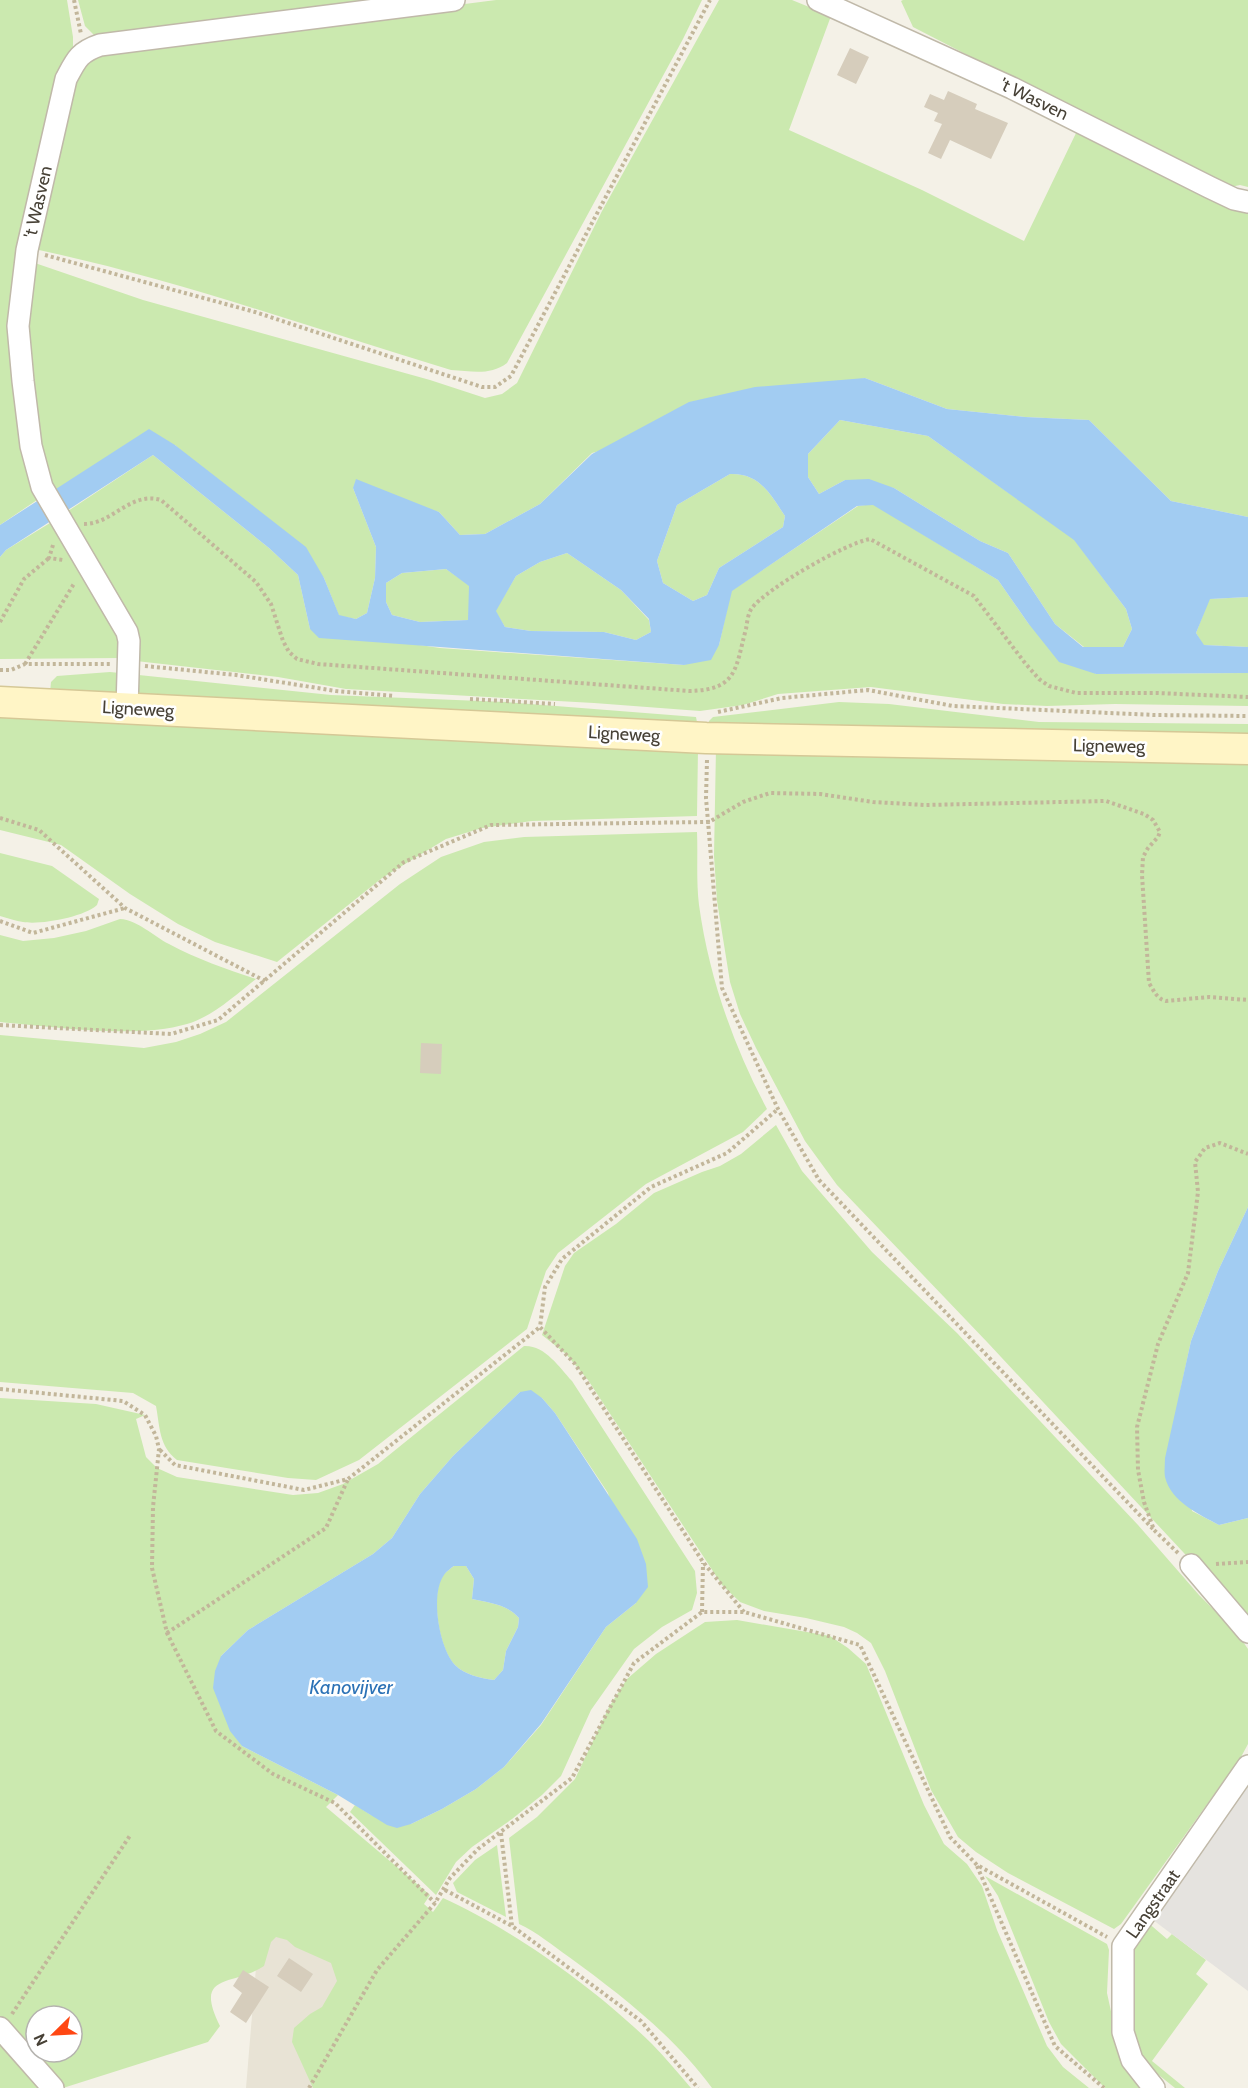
<svg xmlns="http://www.w3.org/2000/svg" width="1248" height="2088" viewBox="0 0 1248 2088" font-family="Cabin,sans-serif">
<style>
.residential{fill:#e8e3d5}
.green{fill:#cbe9af;fill-rule:evenodd}
.parking{fill:#e5e3df}
.water{fill:#a2ccf2;fill-rule:evenodd}
.building{fill:#d6cdbc}
.lines{fill:none;stroke-linecap:round;stroke-linejoin:round}
.street-casing{stroke:#c0b9a9;stroke-width:24}
.secondary-casing{stroke:#d5c896;stroke-width:33}
.path{stroke:#c2b69a;stroke-width:4;stroke-dasharray:3 3;stroke-linecap:butt}
.street{stroke:#fff;stroke-width:21}
.secondary{stroke:#fff5c6;stroke-width:30}
.labels{text-anchor:middle;stroke-width:5;stroke-linejoin:round;paint-order:stroke}
.street-label{font-size:18px;fill:#474136;stroke:#fff}
.water-label{font-size:20px;font-style:italic;fill:#2c72b6;stroke:#fff}
</style>
<rect width="100%" height="100%" fill="#f4f1e7"/>
<!-- residential -->
<path class="residential" d="M261,1907L402,2008L449,2088H246Z"/>
<!-- green -->
<path class="green" d="M0,0H67L73,37V55L24,231L33,493L37,500L0,525Z
M78,0H400L99,40L85,26Z
M496,0H702L683,39L507,363C490,376 471,371 451,370C314,329 179,280 39,250L35,244L74,79L82,66L106,50Z
M719,0H792L831,16L789,130L922,190L1024,241L1077,131L1248,211V517L1171,501L1089,420L1025,417L947,409L865,378L592,453L540,504L485,534L460,535L439,512L353,488L376,547L375,578L367,613L356,619L339,616L324,578L175,445L55,490L44,472L25,323L32,262L143,300L430,380L485,398L502,394L517,383L602,211Z
M903,0H1248V187L1240,185L1226,188L913,27L901,1Z
M840,420L928,436L1074,539L1126,609L1132,629L1123,647H1084L1055,624L1008,553L980,541L894,488L845,480L819,494L808,477V454Z
M153,455L269,548L298,575L310,629L440,648L684,665L719,645L731,591L858,506L873,504L998,580L1028,623L1096,674L1248,673V706L1115,704L1047,706L1003,704L871,687L778,694L743,705L700,711L594,703L346,689L278,677L136,661L68,511Z
M730,474C760,473 770,494 785,516L783,527L719,568L707,595L693,601L663,583L657,561L677,505Z
M50,523L80,564L118,632L121,658L0,659V557L6,550Z
M567,553L621,590L649,620L651,632L636,640L604,632L531,631L505,627L495,611L516,576L540,562Z
M446,569L469,585V620L420,622L392,615L386,602V583L402,573Z
M1248,597V647L1203,645L1196,633L1209,599Z
M110,672L331,695L506,702L696,717L698,727L50,693L51,682L57,676Z
M839,702L889,704L1039,722L1248,724V740L709,729V721L713,717Z
M0,715L698,749L697,816L532,821L482,828L446,839L382,878L277,962L215,942L178,924L130,894L61,845L0,830Z
M716,748L848,757L1248,761V1207L1218,1271L1191,1341L1180,1392L1192,1511L1219,1525L1248,1518V1618L1211,1582L988,1343L837,1185L805,1141L756,1048L740,1014L730,982L717,901L714,856Z
M697,832C698,856 696,881 699,905C709,977 733,1045 767,1109L743,1132L646,1184L558,1253L546,1271L527,1329L359,1460L316,1480L288,1478L177,1460C159,1446 160,1428 156,1406L133,1393L0,1382V1035L144,1048L176,1042L200,1034L226,1022L400,884L441,857L484,842L524,837Z
M0,853L52,866L99,899L97,905C84,917 41,925 23,922C16,921 8,918 0,916Z
M120,919C138,920 153,936 169,944C197,959 226,969 256,979C235,995 214,1016 187,1024C136,1039 54,1027 0,1022V935L23,941L54,938L86,931Z
M776,1125L802,1171L872,1252L957,1333L1138,1525L1199,1595L1237,1633L1248,1649V1744L1241,1757L1121,1924L1114,1929L1008,1873L976,1852L958,1837L931,1790L885,1671L871,1643L857,1633L844,1627L806,1618L764,1611L740,1602L722,1585L588,1380L566,1354L542,1335L565,1266L574,1253L616,1224L654,1193L702,1172L720,1166L741,1154Z
M524,1346C545,1345 559,1367 572,1381L695,1571L697,1593L692,1610L662,1627L634,1649L591,1710L561,1776L542,1795L512,1819L472,1847L456,1862L436,1895L350,1812L355,1805L371,1815L411,1824L442,1809L476,1789L504,1767L541,1725L606,1627L636,1603L608,1493L555,1413L542,1398L520,1392L453,1456L420,1494L392,1538L373,1554L248,1630L221,1656L242,1746L338,1795L326,1807L430,1895L424,1904L433,1912L443,1898C514,1930 596,1989 652,2044C666,2058 678,2073 691,2088H313L292,2042L294,2028L310,2014L322,2007L337,1981L331,1963L295,1947L287,1940L276,1937L271,1942L264,1966C232,1987 193,1972 220,2026L208,2042L63,2088L0,2020V1398L96,1404L145,1415L136,1419L146,1457L157,1468L177,1477L293,1495L318,1493L343,1484L378,1464ZM36,2016H72V2052H36Z
M454,1566H466L474,1579L472,1599C489,1603 507,1604 519,1618L518,1627L506,1651L503,1670L494,1680C480,1678 465,1675 455,1665C439,1649 430,1595 443,1575C446,1572 451,1568 454,1566Z
M737,1620L830,1636L848,1648L866,1664L924,1805L944,1844L967,1864L982,1886L997,1930L1047,2046L1063,2067L1089,2088H712C674,2036 621,1995 569,1957C553,1946 537,1932 519,1924L509,1838L537,1817L575,1779L609,1707L627,1679L656,1654L705,1622Z
M497,1845L506,1917L457,1892L453,1883L475,1860Z
M985,1876L1107,1944L1109,1950L1107,1993L1117,2039L1151,2088H1105L1061,2044L1049,2022L998,1896Z
M1146,1921L1167,1939L1172,1934L1206,1960L1196,1974L1208,1984L1152,2061L1185,2088H1175L1155,2072L1138,2053L1128,2026L1133,1944Z
M0,2035L46,2088H0Z"/>
<!-- parking -->
<path class="parking" d="M1248,1766V1991L1145,1914Z"/>
<!-- water -->
<path class="water" d="M865,378L947,409L1025,417L1089,420L1171,501L1248,517V597L1210,599L1196,633L1204,645L1248,647V673L1096,674L1059,662L1028,623L998,580L873,505L857,506L732,591L719,645L711,660L684,665L319,638L310,629L298,575L269,548L153,455L6,550L0,557V525L149,429L175,445L306,547L324,578L339,615L356,619L367,613L375,578L376,547L353,488L356,479L439,512L460,535L485,534L540,504L592,454L689,402L755,387ZM840,420L928,436L1074,540L1126,609L1132,629L1123,647H1083L1055,624L1008,553L980,541L894,488L869,479L845,480L819,494L808,477V454ZM730,474C760,473 770,494 785,516L783,527L719,568L707,595L693,601L663,583L657,561L677,505ZM567,553L621,590L649,619L651,632L636,640L604,632L531,631L505,627L496,611L516,576L540,562ZM446,569L469,586L468,620L420,622L392,615L386,602V583L402,573Z
M1248,1207V1518L1219,1525C1199,1514 1171,1502 1165,1477C1164,1471 1165,1464 1165,1458L1191,1341L1218,1271Z
M531,1390L542,1398L555,1413L637,1539L646,1564L648,1587L636,1603L606,1627L541,1724L504,1767L476,1789L442,1809L411,1824L397,1828L387,1825L338,1795L242,1746L230,1731L213,1688L215,1671L221,1656L248,1630L373,1554L392,1538L420,1494L453,1456L520,1392ZM454,1566H466L474,1579L472,1599C489,1603 507,1604 519,1618L518,1627L506,1651L503,1670L494,1680C480,1678 465,1675 455,1665C439,1648 430,1594 444,1575C446,1572 451,1568 454,1566Z"/>
<!-- building -->
<path class="building" d="M850,48L869,57L856,84L837,75Z
M948,91L977,104L975,109L1008,123L991,159L950,140L941,159L928,153L942,124L934,121L938,113L924,107L930,94L944,100Z
M421,1043L442,1044L441,1074L420,1073Z
M289,1958L313,1974L301,1992L277,1976Z
M243,1970L269,1987L246,2023L230,2012L242,1993L233,1986Z"/>
<g class="lines">
<defs>
<path id="street" d="M818,0L1012,88L1209,187L1234,199L1248,202
M127,708L129,641L127,632L42,487L31,446L23,381L18,326L27,250L66,79C76,60 79,52 100,45L454,0
M1191,1565L1248,1632
M0,2028L53,2088
M1154,2088L1132,2060L1123,2032V1946L1248,1766"/>
<path id="secondary" d="M0,702L706,738L1248,749"/>
</defs>
<!-- street casing -->
<use href="#street" class="street-casing"/>
<!-- secondary casing -->
<use href="#secondary" class="secondary-casing"/>
<!-- path -->
<path class="path" d="M74,0L81,34
M45,255L255,312L482,387H495L511,376L710,0
M84,524C113,524 130,491 161,500L256,582L271,604L283,641L289,652L297,659L318,664L689,691C738,690 735,669 746,629C747,623 748,613 752,608C767,588 846,543 870,539L974,596L1025,663L1039,679L1049,686L1076,693H1157L1248,697
M53,545L49,558L63,560
M0,622L24,579L49,558
M25,664L75,582
M145,666L236,675L336,691L394,696
M0,670H11L25,664H111
M470,699L555,704
M718,712L782,698L868,690L953,706L1155,715L1248,716
M707,760L706,798L722,988L778,1109L819,1180L1154,1530
M0,818L39,830L125,908L265,981
M0,921L33,933L125,908
M0,1025L171,1034L218,1020L404,862L491,825L709,822L743,802L770,793L820,794L873,802L925,805L1106,801L1144,814L1153,820L1160,832L1158,837L1148,848L1143,857L1142,875L1149,983C1154,991 1157,999 1166,1001L1209,997L1248,1000
M0,1389L123,1401L145,1415L156,1436L159,1449L153,1507L152,1568L167,1633L216,1731L273,1774L335,1803L435,1903
M160,1450L175,1465L304,1490L348,1479L540,1327
M1178,1553L1154,1530L1144,1502L1138,1470L1137,1427L1158,1344L1188,1273L1198,1192L1195,1162L1205,1148L1220,1143L1248,1154
M1216,1564L1248,1562
M702,1612L703,1563
M744,1612L703,1562L575,1364L540,1327L545,1287L562,1259L651,1187L727,1153L778,1109
M167,1633L326,1528L348,1479
M501,1833L512,1926
M977,1866L1055,2046L1104,2088
M445,1890L512,1926L641,2021L698,2088
M12,2014L131,1834
M309,2088L377,1970L435,1903L450,1878L478,1849L572,1778L634,1663L702,1612H744L860,1645L950,1837L977,1865L1107,1937"/>
<!-- street -->
<use href="#street" class="street"/>
<!-- secondary -->
<use href="#secondary" class="secondary"/>
</g>
<g class="labels">
<!-- street labels -->
<g class="street-label">
<text transform="translate(1034 99) rotate(26)" y="6">'t Wasven</text>
<text transform="translate(38 202) rotate(-77)" y="6">'t Wasven</text>
<text transform="translate(138 709) rotate(3)" y="6">Ligneweg</text>
<text transform="translate(624 734) rotate(3)" y="6">Ligneweg</text>
<text transform="translate(1109 746) rotate(1)" y="6">Ligneweg</text>
<text transform="translate(1153 1904) rotate(-55)" y="6">Langstraat</text>
</g>
<!-- water labels -->
<g class="water-label">
<text x="351" y="1694">Kanovijver</text>
</g>
</g>
<!-- north arrow -->
<g transform="translate(54 2034) rotate(246)"><circle r="28" fill="#ffffff" stroke="#b5b3af" stroke-width="1.5"/>
<path d="M0-4.5L10 22L0 15L-10 22Z" fill="#ff4713"/>
<text y="-9" font-size="16" font-weight="bold" text-anchor="middle" fill="#474136">N</text>
</g>
</svg>
